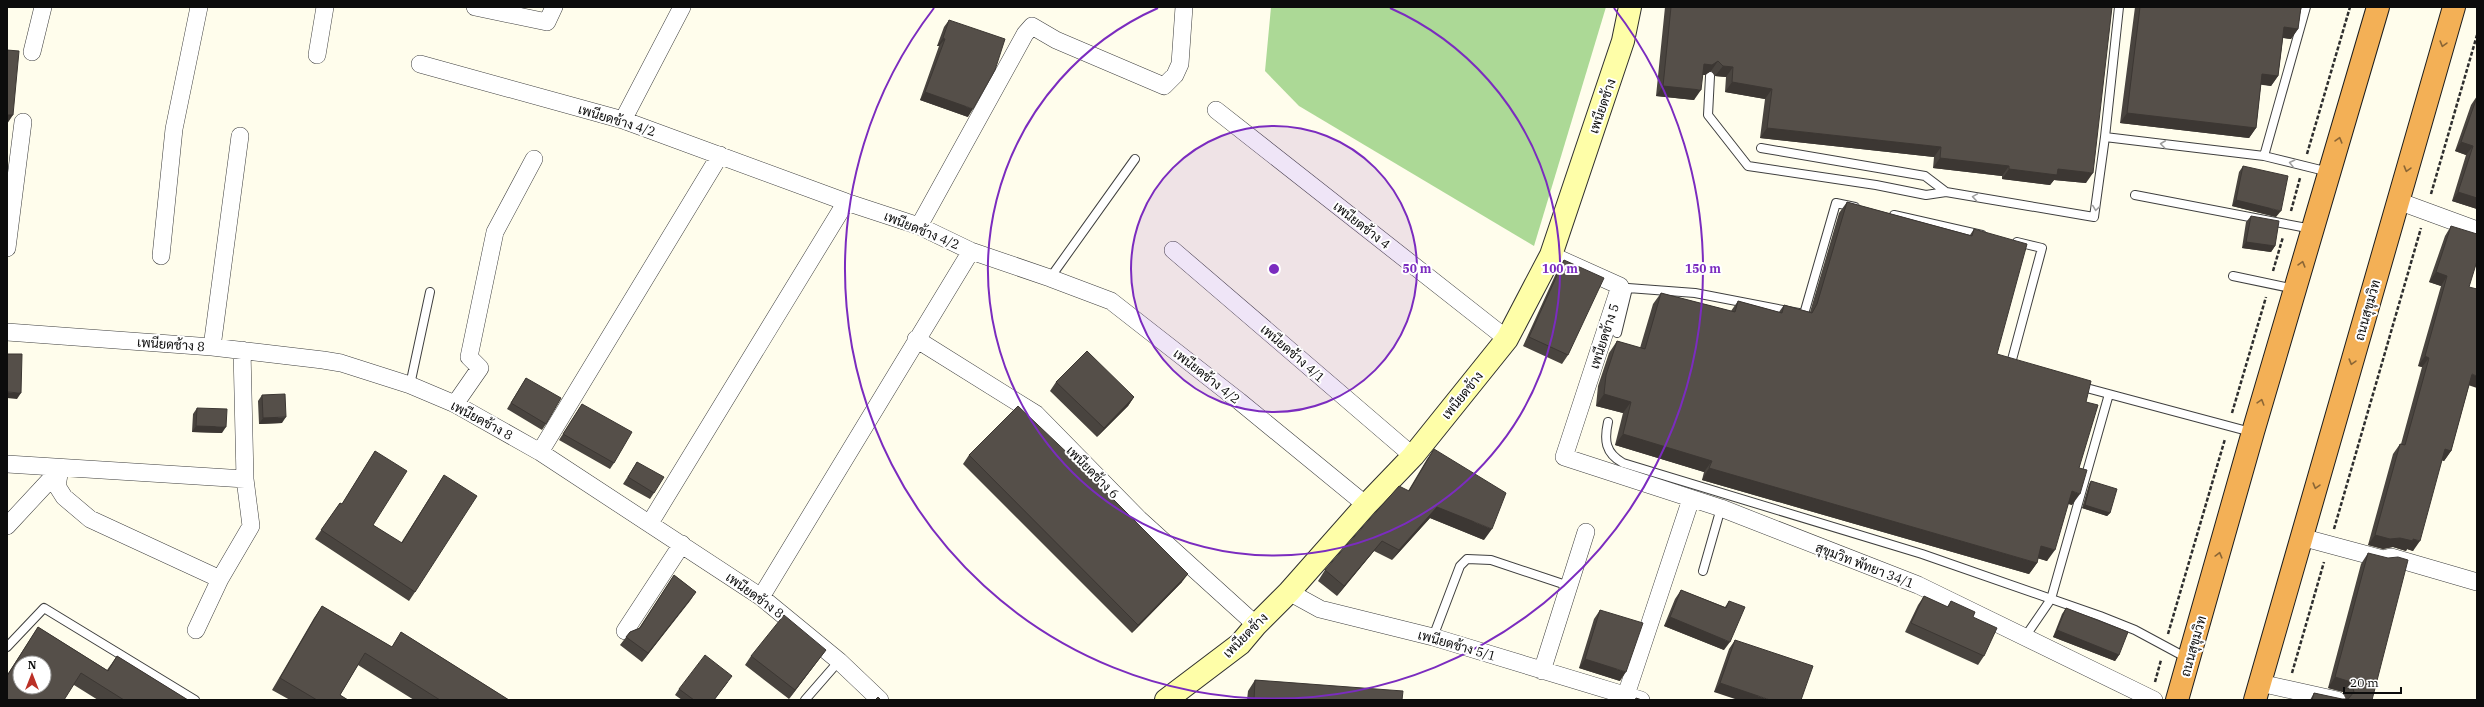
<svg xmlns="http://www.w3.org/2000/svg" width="2484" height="707" viewBox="0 0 2484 707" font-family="'IBM Plex Serif',Sarabun,serif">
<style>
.forest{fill:#acd996}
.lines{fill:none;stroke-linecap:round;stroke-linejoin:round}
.lane-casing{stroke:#3f3f3f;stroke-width:10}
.street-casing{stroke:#3f3f3f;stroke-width:18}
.secondary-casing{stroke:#2e2e2e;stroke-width:24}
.highway-casing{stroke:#1d1d1d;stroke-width:24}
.path{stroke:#2e2e2e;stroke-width:2.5;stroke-dasharray:4 2;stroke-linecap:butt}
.lane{stroke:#fff;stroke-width:8}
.street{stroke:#fff;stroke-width:17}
.secondary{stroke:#fefea8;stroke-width:22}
.highway{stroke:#f3b056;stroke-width:22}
.wall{fill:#49443f}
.shaded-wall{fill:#3c3733}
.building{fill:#554f49;stroke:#3c3733;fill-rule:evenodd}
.oneway{stroke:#8b6635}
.oneway2{stroke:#9e9e9e}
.ring{fill:none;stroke:#7b2cbf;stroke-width:2}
.labels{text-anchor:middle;stroke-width:4;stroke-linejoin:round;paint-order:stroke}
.street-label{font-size:13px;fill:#0c0c0c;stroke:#fff}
.centre{fill:#7b2cbf;stroke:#fff;stroke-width:2}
.ring-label{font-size:12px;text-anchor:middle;font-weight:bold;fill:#7b2cbf;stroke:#fff;stroke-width:4;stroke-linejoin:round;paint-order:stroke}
</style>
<rect width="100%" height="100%" fill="#fffdec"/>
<!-- forest -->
<path class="forest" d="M1271,7H1606L1534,246L1299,106L1265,71Z"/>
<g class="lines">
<defs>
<path id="lane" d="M1710,76L1708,115L1748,166L1876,185L1926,195L1946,192L2094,217L2105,137L2264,156L2329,172
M2105,137L2119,7
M1761,148L1925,176L1946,192
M2264,156L2306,7
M2135,195L2312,229
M1894,215L1982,235
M2233,276L2295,289
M1050,278L1135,159
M1617,333L1628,288L1695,293L1804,314L1836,203L1855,207
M2010,367L2042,248L2017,242
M410,385L430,292
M2079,386L2251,432
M1608,422C1604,440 1605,453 1623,463L1922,554L2100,616L2135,630L2187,658
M1703,571L1721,508
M1433,637L1460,566L1467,559L1491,560L1569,586
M2025,637L2051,599L2109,394
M7,647L44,608L195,700
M805,700L839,661"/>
<path id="street" d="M475,7L547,22L554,7
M32,52L43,7
M317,55L325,7
M420,64L623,120L846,202L919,226L971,251L1050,278L1111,301L1239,401L1366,505
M1216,110L1507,339
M623,120L682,7
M2398,201L2477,230
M919,226L1025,34L1032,26L1056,40L1164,86L1175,75L1180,64L1184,7
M7,248L23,122
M1173,250L1413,456
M1551,255L1620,286L1564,457L1721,508L1918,585L2154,700
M161,256L174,129L199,7
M7,332L212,347L323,360L341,363L410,385L455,404L540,452L761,597L839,661L880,700
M916,339L1036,414L1139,519L1256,625
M212,347L240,136
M455,404L480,368L469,357L495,232L534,159
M540,452L720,155
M7,464L245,479
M60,469L57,486L64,497L90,519L220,579
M650,523L846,202
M7,526L60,469
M2301,537L2383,559L2391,557L2477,582
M1289,592L1320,609L1433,637L1641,700
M761,597L971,251
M196,630L220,579L251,526L245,479L242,350
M625,631L682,544
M1542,671L1586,532
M2260,683L2337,700
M1626,695L1691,499"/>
<path id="secondary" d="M1166,700L1240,644L1256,625L1289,592L1366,505L1413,456L1507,339L1551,255L1623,41L1630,7"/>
<path id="highway" d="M2177,700L2253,432L2378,7
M2255,700L2454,7"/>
</defs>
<!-- lane casing -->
<use href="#lane" class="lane-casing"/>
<!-- street casing -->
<use href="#street" class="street-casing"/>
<!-- secondary casing -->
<use href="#secondary" class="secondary-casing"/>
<!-- highway casing -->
<use href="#highway" class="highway-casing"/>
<!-- path -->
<path class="path" d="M2307,154L2350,7
M2431,194L2477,35
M2291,211L2300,178
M2273,271L2283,237
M2232,413L2266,297
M2334,529L2421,228
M2168,634L2225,439
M2292,673L2324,562
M2155,682L2161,660"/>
<!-- lane -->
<use href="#lane" class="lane"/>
<!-- street -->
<use href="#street" class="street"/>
<!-- secondary -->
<use href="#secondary" class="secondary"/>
<!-- highway -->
<use href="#highway" class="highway"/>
</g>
<!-- wall -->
<path class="wall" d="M1665,7H2112L2086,183L2054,180L2050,185L2002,179V176L1933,168L1934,157L1760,138L1765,99L1725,92L1726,77L1715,76L1711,71L1705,75H1702L1694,100L1656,96Z
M2135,7H2301L2298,29L2291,39L2283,38L2278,76L2271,86L2261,84L2256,128L2249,138L2120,123Z
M949,20L968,117L920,100L939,46H937L944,27Z
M2477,96V209L2452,201L2466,155L2455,151L2471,105Z
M2243,166L2276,217L2232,206L2239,172Z
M1847,202L1970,235L1974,229L1997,354L2086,402L2079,468L2072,505L2068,504L2047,561L2038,558L2037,563L2029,574L1702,480L1704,472L1615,445L1623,413L1596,406L1598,386L1609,353L1617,341L1640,348L1653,304L1661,293L1731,311L1738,301L1779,312L1784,305L1810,312L1839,213Z
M2251,216L2275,246L2271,252L2242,248L2246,222Z
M2451,226L2469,287V385L2451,451L2444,461L2442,460L2413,551L2407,549L2406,551L2393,547L2383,549L2368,545L2393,454L2400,444H2401L2422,367L2418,366L2441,286L2429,282L2445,236Z
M1564,260L1568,355L1562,364L1523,346L1558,269Z
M526,378L546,424L542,430L507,409Z
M1056,382L1134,397L1128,406L1097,437L1050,391Z
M262,395L282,423L259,424L258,401Z
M582,404L614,463L610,469L559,440Z
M197,408L222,433L192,432L193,414Z
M1434,449L1484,540L1430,518L1392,560L1374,551L1337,596L1318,581L1325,570L1408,491L1427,459Z
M375,451L373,525L401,543L444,475L415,592L409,601L315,539L340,503L342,504Z
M969,455L1182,582L1132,633L963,464Z
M637,462L654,493L650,499L623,484Z
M2091,481L2110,513L2107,516L2082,508L2089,484Z
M2368,553L2372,700H2310L2314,693L2342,699H2346L2343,692L2328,688L2361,564Z
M674,575L696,592L642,662L620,645L630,632L639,628Z
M1681,590L1725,607L1729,601L1724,650L1664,626L1675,599Z
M1924,596L1947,607L1951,601L1973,617L1984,656L1978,665L1905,632L1918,605Z
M322,606L392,647L401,632L509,700H414L358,665L340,695L348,700H290L272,690L314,618Z
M2066,608L2119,655L2115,661L2053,637L2062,614Z
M1600,610L1620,681L1579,668L1594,619Z
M38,627L107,670L117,656L188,700H98L74,685L7,700V675Z
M1735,640L1801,700L1714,692L1729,649Z
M826,650L789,699L745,665L751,656Z
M1255,680L1402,700H1247L1248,691Z
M728,682L714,700H682L675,695L679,689Z"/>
<!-- shaded-wall -->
<path class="shaded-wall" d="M2284,27L2298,29L2291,39L2277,37Z
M943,38L945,39L939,46H937Z
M1718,61L1711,71L1705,75L1697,74L1704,64Z
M1723,66L1733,67L1726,77L1715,76Z
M2262,74L2278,76L2271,86L2255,84Z
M1732,82L1772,89L1765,99L1725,92Z
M1663,86L1701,90L1694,100L1656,96Z
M925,92L973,109L968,117L920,100Z
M2127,113L2256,128L2249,138L2120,123Z
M7,115H13L7,124Z
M1767,128L1941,147L1934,157L1760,138Z
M2461,142L2473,146L2466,155L2455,151Z
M1940,158L2009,166L2002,176L1933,168Z
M2009,169H2058L2093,173L2086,183L2054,180L2050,185L2002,179Z
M2458,192L2477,198V209L2452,201Z
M2236,200L2281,211L2276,217L2232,206Z
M2246,242L2275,246L2271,252L2242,248Z
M2436,272L2447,276L2441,286L2429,282Z
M2425,356L2429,358L2422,367L2418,366Z
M2472,374L2477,376V388L2465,384Z
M7,392L21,393L17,399L7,398Z
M1604,394L1631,402L1623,413L1596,406Z
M1134,397L1128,406L1097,437L1104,428Z
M286,417L282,423L259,424L263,418Z
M196,426L226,427L222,433L192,432Z
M1623,434L1712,461L1704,472L1615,445Z
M2445,449L2451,451L2444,461L2438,459Z
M1709,468L2037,563L2029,574L1702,480Z
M2072,491L2080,494L2072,505L2064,502Z
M2085,505L2110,513L2107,516L2082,508Z
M1437,507L1492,529L1484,540L1430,518L1392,560L1399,550Z
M2375,535L2413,539L2420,541L2413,551L2407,549L2406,551L2393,547L2383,549L2368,545Z
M1382,541L1374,551L1337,596L1344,586Z
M2041,546L2055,550L2047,561L2033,557Z
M1188,574L1182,582L1132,633L1138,625Z
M696,592L690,601L642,662L648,653Z
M1670,617L1730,642L1724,650L1664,626Z
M2057,630L2119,655L2115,661L2053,637Z
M826,650L820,658L789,699L795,690Z
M1585,659L1626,672L1620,681L1579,668Z
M2335,677L2351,682L2343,692L2328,688Z
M1720,683L1770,700H1738L1714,692Z"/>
<!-- building -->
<path class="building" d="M1671,7H2112L2093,173L2058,169L2057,175L2009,169V166L1940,158L1941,147L1767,128L1772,89L1732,82L1733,67L1723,66L1718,61L1712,65L1704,64L1701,90L1663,86Z
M2140,7H2301L2298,29L2284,27L2278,76L2262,74L2256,128L2127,113Z
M949,20L1005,39L995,70L973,109L925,92L945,39L943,38Z
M7,50L19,51L13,115H7Z
M2477,97V198L2458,192L2473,146L2461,142Z
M2243,166L2288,176L2281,211L2236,200Z
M1847,202L1972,236L1974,229L2027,244L1997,354L2091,381L2086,402L2098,405L2079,468L2087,470L2080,494L2072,491L2055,550L2041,546L2037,563L1709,468L1712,461L1623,434L1631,402L1604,394L1606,375L1617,341L1645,349L1661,293L1735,312L1738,301L1782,313L1784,305L1812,313L1817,304Z
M2251,216L2279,221L2275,246L2246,242Z
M2451,226L2477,234V261L2469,287L2477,289V376L2472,374L2451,451L2445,449L2420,541L2413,539V541L2400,538L2390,539L2375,535L2400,444L2405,445L2429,358L2425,356L2447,276L2436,272Z
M1564,260L1604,278L1568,355L1529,337Z
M1087,351L1134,397L1104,428L1056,382Z
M7,354H22L21,393L7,392Z
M526,378L561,398L546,424L511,403Z
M285,394L286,417L263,418L262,395Z
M582,404L632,432L614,463L563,434Z
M1018,406L1099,483L1098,484L1188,574L1138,625L969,455Z
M197,408L227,409L226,427L196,426Z
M1434,449L1506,493L1492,529L1437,507L1399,550L1382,541L1344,586L1325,570L1399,486L1409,491Z
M375,451L407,471L373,525L402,543L444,475L477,496L415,592L321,530L340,503L342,504Z
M637,462L664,477L654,493L628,477Z
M2091,481L2117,489L2110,513L2085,505Z
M2368,553L2388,558L2398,557L2408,560L2372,700H2312L2314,693L2342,699H2348L2354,692L2351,682L2335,677Z
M674,575L696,592L648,653L626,637L630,632L640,628Z
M1681,590L1726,608L1729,601L1745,607L1730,642L1670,617Z
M1924,596L1948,607L1951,601L1975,612L1973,617L1997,628L1984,656L1911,623Z
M322,606L392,647L401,632L509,700H440L365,653L340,695L348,700H317L280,678Z
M2066,608L2128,632L2119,655L2057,630Z
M1600,610L1643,623L1626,672L1585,659Z
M784,615L826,650L795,690L751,656Z
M38,627L108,671L117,656L188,700H124L81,673L64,700H7V676ZM20,663H44V687H20Z
M1735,640L1813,666L1801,700H1770L1720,683Z
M705,655L732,676L714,700H694L679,689Z
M1255,680L1403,691L1402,700H1254Z
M878,697L881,700H875Z
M1636,698L1642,700H1635Z"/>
<!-- one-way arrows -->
<defs><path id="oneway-chevron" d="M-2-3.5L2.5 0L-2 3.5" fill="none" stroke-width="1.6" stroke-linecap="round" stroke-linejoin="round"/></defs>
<g class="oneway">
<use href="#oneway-chevron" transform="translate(2443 44) rotate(106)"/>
<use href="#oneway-chevron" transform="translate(2339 140) rotate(-74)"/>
<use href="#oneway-chevron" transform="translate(2407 169) rotate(106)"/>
<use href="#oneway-chevron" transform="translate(2302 264) rotate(-74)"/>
<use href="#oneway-chevron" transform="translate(2352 362) rotate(106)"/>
<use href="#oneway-chevron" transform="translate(2261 402) rotate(-73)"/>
<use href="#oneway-chevron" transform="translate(2316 486) rotate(106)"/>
<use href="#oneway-chevron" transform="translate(2219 555) rotate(-75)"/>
</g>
<g class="oneway2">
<use href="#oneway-chevron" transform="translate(2163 144) rotate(-173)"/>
<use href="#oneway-chevron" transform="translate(2292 163) rotate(-166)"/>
<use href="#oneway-chevron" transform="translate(1975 197) rotate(-171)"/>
<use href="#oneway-chevron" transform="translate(2096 208) rotate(98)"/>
</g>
<!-- distance rings -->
<circle cx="1274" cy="269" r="143" fill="#7b2cbf" fill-opacity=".12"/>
<g class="ring">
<circle cx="1274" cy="269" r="143"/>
<path d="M1390 8A286 286 0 1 1 1158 8"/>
<path d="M1614 8A429 429 0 1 1 934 8"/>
</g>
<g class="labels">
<!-- street labels -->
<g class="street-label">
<text transform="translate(1602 106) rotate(-71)" y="5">เพนียดช้าง</text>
<text transform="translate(617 120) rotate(17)" y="5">เพนียดช้าง 4/2</text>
<text transform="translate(1362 225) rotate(38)" y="5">เพนียดช้าง 4</text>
<text transform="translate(922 230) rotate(22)" y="5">เพนียดช้าง 4/2</text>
<text transform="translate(2367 310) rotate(-74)" y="5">ถนนสุขุมวิท</text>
<text transform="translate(1604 336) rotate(-72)" y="5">เพนียดช้าง 5</text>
<text transform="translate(171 344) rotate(4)" y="5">เพนียดช้าง 8</text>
<text transform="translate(1293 353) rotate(41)" y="5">เพนียดช้าง 4/1</text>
<text transform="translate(1207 376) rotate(38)" y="5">เพนียดช้าง 4/2</text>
<text transform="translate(1462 395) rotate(-51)" y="5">เพนียดช้าง</text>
<text transform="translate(482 420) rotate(28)" y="5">เพนียดช้าง 8</text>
<text transform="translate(1093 472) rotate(45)" y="5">เพนียดช้าง 6</text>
<text transform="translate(1865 565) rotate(21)" y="5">สุขุมวิท พัทยา 34/1</text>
<text transform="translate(755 595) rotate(36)" y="5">เพนียดช้าง 8</text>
<text transform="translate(1245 635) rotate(-45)" y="5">เพนียดช้าง</text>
<text transform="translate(1457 645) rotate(16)" y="5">เพนียดช้าง 5/1</text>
<text transform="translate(2193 646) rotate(-74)" y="5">ถนนสุขุมวิท</text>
</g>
</g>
<circle cx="1274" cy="269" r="6" class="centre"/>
<g class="ring-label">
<text x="1417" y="273">50 m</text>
<text x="1560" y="273">100 m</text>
<text x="1703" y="273">150 m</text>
</g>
<!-- border -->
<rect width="2484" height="707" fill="none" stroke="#0c0c0c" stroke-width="16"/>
<!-- north arrow -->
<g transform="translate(32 675)"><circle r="19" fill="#ffffff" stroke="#9e9e9e"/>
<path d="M0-3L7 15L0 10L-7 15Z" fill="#bb3026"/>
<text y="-6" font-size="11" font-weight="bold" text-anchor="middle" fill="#0c0c0c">N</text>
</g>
<!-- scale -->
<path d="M2344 687v6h57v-6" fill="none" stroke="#0c0c0c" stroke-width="2"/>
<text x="2350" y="687" font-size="12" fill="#0c0c0c" stroke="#ffffff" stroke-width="3" paint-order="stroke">20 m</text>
</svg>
